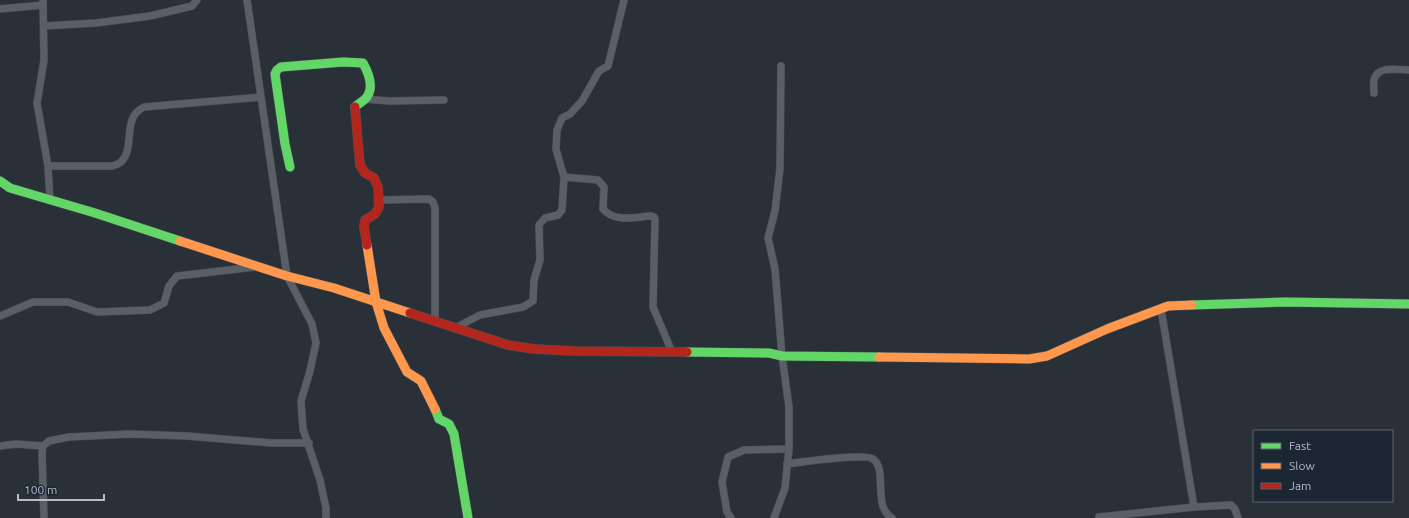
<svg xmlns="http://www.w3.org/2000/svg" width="1409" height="518" viewBox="0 0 1409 518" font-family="Ubuntu,sans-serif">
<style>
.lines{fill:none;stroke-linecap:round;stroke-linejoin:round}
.street-casing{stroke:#484c53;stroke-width:8}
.fast-casing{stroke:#484c53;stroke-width:10}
.slow-casing{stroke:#484c53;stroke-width:10}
.jam-casing{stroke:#484c53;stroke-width:10}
.street{stroke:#5a5e66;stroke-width:7}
.fast{stroke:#63d668;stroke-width:9}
.slow{stroke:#ff974d;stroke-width:9}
.jam{stroke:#b3261e;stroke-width:9}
</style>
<rect width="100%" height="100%" fill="#2a3038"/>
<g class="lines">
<defs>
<path id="street" d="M43,0L44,60L37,103L48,166L50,200
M247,0L287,276L312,324L316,343L310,371L301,401L303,429L320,480L326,508V518
M0,9L43,5
M44,26L96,23L150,16L192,6L197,0
M1374,93C1374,89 1373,84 1374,80C1378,65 1397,70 1409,70
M365,99L389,101L444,100
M48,166H112C115,165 119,164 121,162C136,147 121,118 144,107L261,97
M564,177L598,180L604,187L603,209C615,223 635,217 651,216L654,217L655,219L653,307L672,352
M379,200L429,199L433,202L435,208V321
M1161,309L1194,507
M0,316L33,302H68L97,312L150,310L164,303L169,286L177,276L255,267
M457,327L480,315L523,307L533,301L534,280L540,260L539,225L545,218L558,215L562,210L564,177L556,149L557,130L562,118L570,114L582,101L599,71L608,66L624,0
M0,446L16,444L43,446
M787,464C801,462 865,453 873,459C888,469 872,507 892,518
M1099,517L1194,507L1231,505L1235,509L1238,518
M44,518L42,453L43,446L49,441L69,437L130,434L187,436L272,443H309
M731,518L727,512L722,482L728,457L744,450L789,449
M774,518L785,488L789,449V407L782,356L775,269L768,238L775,211L780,168L781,66"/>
<path id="fast" d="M290,167L285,144L275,74L277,70L281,67L343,62L363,63C368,72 374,87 367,97C364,101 359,103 355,107
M0,181L10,188L95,213L180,241
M1192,305L1285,302L1409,304
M687,352L769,353L782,356L879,357
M435,409L439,419L449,424L454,434L468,518"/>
<path id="slow" d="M180,241L287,276L334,288L410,313
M367,245L376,302L384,328L407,372L421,381L435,409
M879,357L1029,359L1047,356L1107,329L1168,306L1192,305"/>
<path id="jam" d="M355,107L360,165L365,173L374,178L378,187L379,207L375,214L365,220L364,227L367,245
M410,313L508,345L534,349L573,351L687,352"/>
</defs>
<!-- street casing -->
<use href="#street" class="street-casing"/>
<!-- fast casing -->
<use href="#fast" class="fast-casing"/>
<!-- slow casing -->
<use href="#slow" class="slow-casing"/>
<!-- jam casing -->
<use href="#jam" class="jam-casing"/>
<!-- street -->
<use href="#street" class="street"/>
<!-- fast -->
<use href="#fast" class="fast"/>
<!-- slow -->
<use href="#slow" class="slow"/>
<!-- jam -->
<use href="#jam" class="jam"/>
</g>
<!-- legend -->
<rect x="1253" y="430" width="140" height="72" fill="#1d2633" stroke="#59626f"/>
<rect x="1261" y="443" width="20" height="6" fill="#63d668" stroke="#59626f"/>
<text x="1289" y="450" font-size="12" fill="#b4bcc9">Fast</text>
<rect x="1261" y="463" width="20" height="6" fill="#ff974d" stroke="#59626f"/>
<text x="1289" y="470" font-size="12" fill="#b4bcc9">Slow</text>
<rect x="1261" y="483" width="20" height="6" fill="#b3261e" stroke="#59626f"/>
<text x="1289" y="490" font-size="12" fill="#b4bcc9">Jam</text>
<!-- scale -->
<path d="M18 494v6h86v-6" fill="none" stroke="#b4bcc9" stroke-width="2"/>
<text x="24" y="494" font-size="12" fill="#b4bcc9" stroke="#1d2633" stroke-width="3" paint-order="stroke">100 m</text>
</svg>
